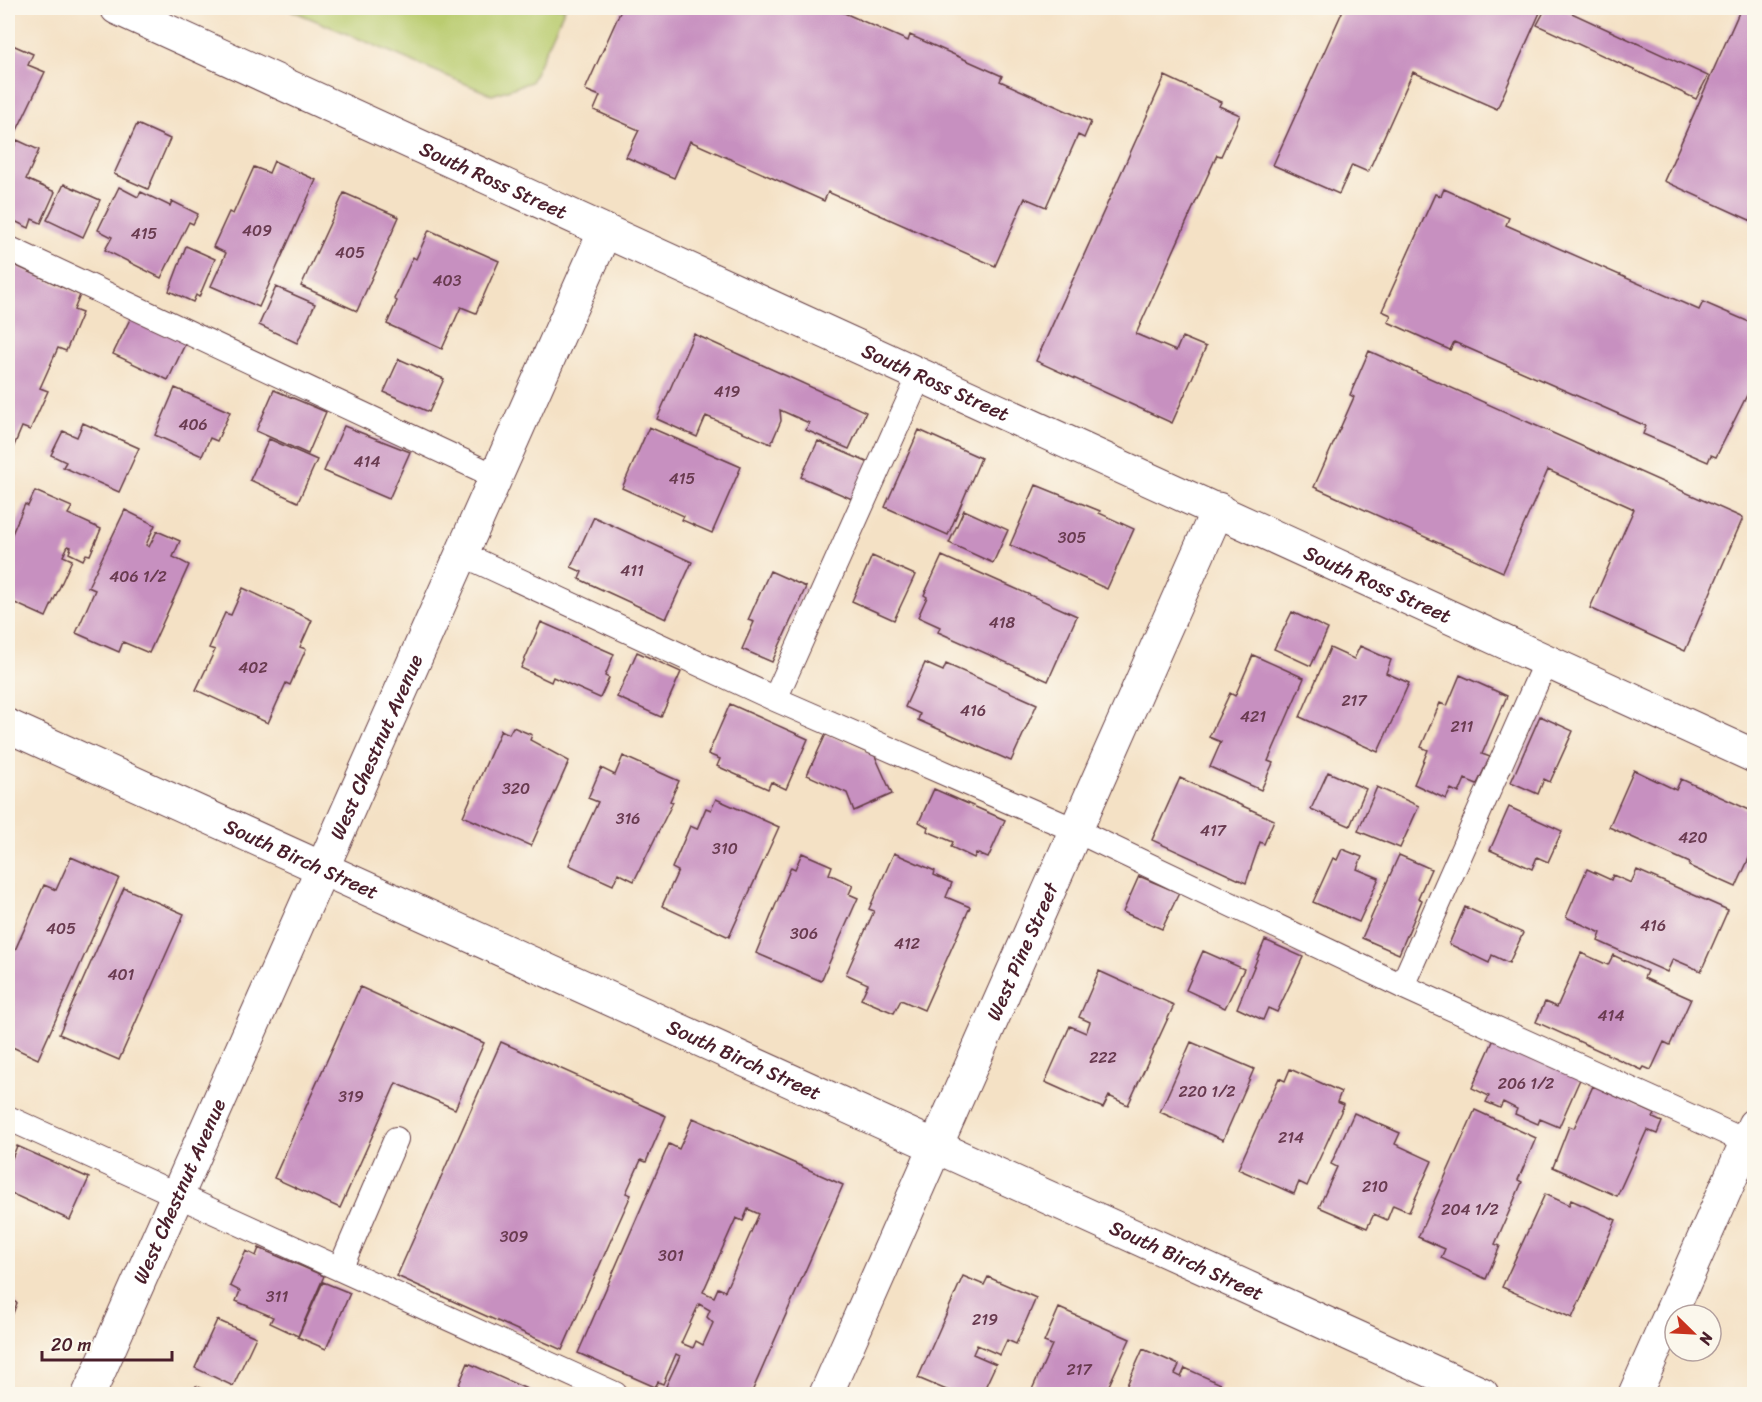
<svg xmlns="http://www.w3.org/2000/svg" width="1762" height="1402" viewBox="0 0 1762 1402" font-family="Sriracha,sans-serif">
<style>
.green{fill:#bacc6f;stroke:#82764d;stroke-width:1.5}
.building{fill:#c790c0;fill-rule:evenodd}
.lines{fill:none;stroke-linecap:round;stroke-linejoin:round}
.lane-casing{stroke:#643c42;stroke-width:26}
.street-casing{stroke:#643c42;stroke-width:35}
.lane{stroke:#fff;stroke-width:24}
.street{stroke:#fff;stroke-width:33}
.labels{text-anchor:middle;stroke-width:4.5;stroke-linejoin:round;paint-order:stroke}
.number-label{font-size:16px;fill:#693b50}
.street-label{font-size:20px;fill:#4a1f2b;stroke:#fbf7ec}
</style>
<rect width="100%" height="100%" fill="#fbf7ec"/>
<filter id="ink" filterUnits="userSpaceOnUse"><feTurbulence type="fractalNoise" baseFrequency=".0167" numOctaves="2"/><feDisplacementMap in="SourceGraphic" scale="12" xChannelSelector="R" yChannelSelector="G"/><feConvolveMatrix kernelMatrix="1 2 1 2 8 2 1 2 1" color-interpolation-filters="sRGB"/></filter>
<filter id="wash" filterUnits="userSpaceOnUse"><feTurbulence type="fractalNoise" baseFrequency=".008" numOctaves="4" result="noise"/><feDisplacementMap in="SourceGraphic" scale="24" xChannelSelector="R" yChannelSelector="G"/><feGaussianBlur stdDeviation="1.35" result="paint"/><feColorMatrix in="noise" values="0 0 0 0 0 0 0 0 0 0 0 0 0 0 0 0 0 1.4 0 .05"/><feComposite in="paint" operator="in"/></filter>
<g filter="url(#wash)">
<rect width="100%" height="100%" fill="#f4e1c5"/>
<!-- green -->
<path class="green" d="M286,8H565L531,82L492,95Z"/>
<g id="blocks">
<!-- building -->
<path class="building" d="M622,8H833L908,41L910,35L1002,76L1000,81L1091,122L1084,138L1078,135L1046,207L1025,198L995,266L828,192L824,201L690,141L674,178L626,157L639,130L594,110L600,96L585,90Z
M1344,8H1542L1497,109L1413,72L1368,172L1352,165L1339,194L1273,165Z
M1546,8H1561L1708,76L1696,99L1537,25Z
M1741,8H1754V222L1664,181Z
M8,43L33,54L28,65L45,72L8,149Z
M1165,76L1221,102L1219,106L1240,115L1221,156L1217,155L1136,334L1176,351L1182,337L1206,347L1172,423L1036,361Z
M137,124L170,139L148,189L114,174Z
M17,140L39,150L26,179L55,192L41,223L32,219L29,228L8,218V162Z
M274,161L316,180L259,307L211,286L226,253L213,247L229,212L233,214L254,167L269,173Z
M64,184L100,200L83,237L47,220Z
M119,187L138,197L141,192L170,206L172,201L198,214L193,224L189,222L161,278L105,250L112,237L98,230Z
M1444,189L1509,218L1506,225L1699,310L1703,302L1754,324V369L1749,381L1753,383L1716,457L1711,455L1708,462L1643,434L1646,426L1454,342L1450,350L1388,322L1391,315L1382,311L1435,194L1441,196Z
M344,193L399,217L357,311L301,286Z
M429,230L499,261L476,313L461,307L442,349L387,324L397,301L394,299L413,257L416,259Z
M186,246L215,259L199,297L196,295L193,302L169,291Z
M8,262L80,295L74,310L82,313L66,351L58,348L40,388L48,391L30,430L22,427L8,460Z
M276,287L315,304L297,343L259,325Z
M133,313L187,340L168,380L113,354Z
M694,334L866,412L849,449L806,430L809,423L780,410L781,421L771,444L706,416L697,437L657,419Z
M1369,351L1743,518L1685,651L1590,608L1634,509L1548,470L1503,572L1314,487L1354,397L1350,395Z
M399,359L444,379L429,412L384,392Z
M175,388L230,412L217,441L210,438L202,456L155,435Z
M274,390L326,412L308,454L256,431Z
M83,423L139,448L119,492L63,467L66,462L51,455L63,431L77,437Z
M344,426L410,452L389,499L324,471Z
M649,427L741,467L712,533L682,520L684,516L622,488Z
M919,430L981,458L948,535L885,507Z
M269,439L317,460L298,502L250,480Z
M818,441L869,463L852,499L801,477Z
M1036,485L1100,511L1099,513L1134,529L1107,589L1010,545Z
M35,491L72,507L68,514L101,529L90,555L86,554L83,560L69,553L71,547L68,546L63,556L72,560L46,617L8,600V543L25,504L28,506Z
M125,510L155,525L146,545L149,547L157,531L180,541L173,557L189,565L149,653L123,642L119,652L76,633L95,590L88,587Z
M964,510L1008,530L993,563L949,543Z
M594,517L692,562L666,619L579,579L582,572L571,567Z
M872,556L915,575L894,620L852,601Z
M942,556L1077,616L1048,681L938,632L940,627L918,617L927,597L924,595Z
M770,571L806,587L772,662L742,649L754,622L748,620Z
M243,588L312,620L300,647L306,649L290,685L286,683L268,723L196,690L215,650L209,648L225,613L231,615Z
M1292,612L1328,629L1311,666L1274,649Z
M541,622L614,654L605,676L609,678L600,698L553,677L551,682L521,668Z
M1360,646L1391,660L1386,673L1409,683L1378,752L1300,717L1330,648L1354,659Z
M637,652L681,672L661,717L617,697Z
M1253,655L1304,678L1268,761L1273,763L1261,790L1210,767L1221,742L1209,737L1230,693L1235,696Z
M925,663L943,671L946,664L1037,704L1011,761L918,720L920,714L905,707Z
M1460,675L1507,696L1482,754L1490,757L1477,784L1465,779L1459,793L1451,789L1446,799L1414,784L1428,750L1421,747L1440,703L1447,706Z
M730,704L808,739L786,789L771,782L768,789L717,766L720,759L708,754Z
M1540,716L1573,731L1550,782L1544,779L1538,794L1511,782Z
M513,727L532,735L530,740L569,761L531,846L463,816L501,730L509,734Z
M826,734L875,756L892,794L854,811L847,793L807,775Z
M623,756L679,781L670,801L673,802L634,881L618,873L613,885L569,865L598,802L588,798L601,768L615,775Z
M1634,770L1676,790L1681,779L1754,812V847L1736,887L1689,866L1690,863L1609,827Z
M1328,772L1366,789L1350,826L1311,809Z
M1180,778L1274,820L1264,844L1260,842L1246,883L1152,840Z
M1377,787L1419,806L1400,848L1358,831Z
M934,789L1005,820L988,858L976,853L974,858L951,847L953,842L927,831L928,827L919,822Z
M716,799L779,827L729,937L662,906L678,871L672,868L690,826L697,829L706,808L711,810Z
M1509,807L1562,831L1548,862L1537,857L1532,869L1490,850Z
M1342,849L1362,857L1357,869L1379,878L1359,922L1313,902L1333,858L1337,860Z
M802,853L832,866L829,874L853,885L849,894L858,898L821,981L756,953L791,867L795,869Z
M894,853L935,871L934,875L952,883L946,897L970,907L924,1010L901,1000L894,1013L861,999L868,984L846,974L874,911L869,909Z
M1399,855L1431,869L1418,898L1422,900L1399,954L1362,938Z
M71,857L119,878L38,1059L8,1045V966L44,885L56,890Z
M1587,869L1611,880L1613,875L1631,883L1637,870L1728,910L1701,971L1673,959L1667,972L1598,941L1601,933L1566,917Z
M1139,876L1179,893L1162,929L1123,912Z
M124,888L184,914L119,1060L59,1034Z
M1465,907L1523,933L1509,963L1492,955L1489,963L1449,944Z
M1265,940L1303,957L1277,1012L1268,1008L1263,1020L1237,1008Z
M1203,951L1244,969L1225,1008L1186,990Z
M1581,953L1608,965L1613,955L1647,971L1644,978L1691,999L1670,1045L1664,1042L1651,1070L1644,1067L1642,1070L1536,1022L1545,1002L1557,1007Z
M1099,971L1174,1005L1128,1105L1109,1096L1103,1108L1045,1082L1070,1026L1086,1033L1090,1022L1079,1017Z
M360,987L484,1043L455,1109L396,1083L340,1208L274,1178Z
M1494,1039L1581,1077L1559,1127L1540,1119L1538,1124L1515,1114L1517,1109L1503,1102L1500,1108L1486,1102L1489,1096L1472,1088Z
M501,1042L666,1116L646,1162L641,1160L626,1193L631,1195L562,1350L397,1276Z
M1191,1042L1254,1069L1223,1140L1160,1112Z
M1290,1069L1341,1092L1337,1102L1344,1105L1307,1186L1299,1182L1294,1194L1238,1169L1279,1078L1285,1081Z
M1593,1086L1655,1114L1653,1118L1662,1122L1657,1134L1647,1130L1617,1196L1553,1167L1569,1126L1574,1128Z
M1475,1110L1536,1138L1518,1180L1522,1182L1495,1244L1500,1246L1486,1279L1441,1258L1445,1249L1418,1237Z
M1354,1113L1400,1133L1395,1144L1432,1161L1409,1212L1393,1205L1387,1220L1374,1214L1367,1228L1319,1207L1337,1167L1331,1164Z
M693,1118L843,1185L751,1394H681L666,1386L680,1356L676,1354L663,1384L658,1382L655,1387L578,1353L669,1144L679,1149ZM748,1209L759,1214L725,1291L718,1288L714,1297L703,1292L736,1218L743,1221ZM699,1304L710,1310L707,1317L713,1323L703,1345L696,1341L693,1348L681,1343Z
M17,1146L89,1178L70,1220L8,1192V1168Z
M1545,1194L1569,1205L1571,1200L1616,1220L1572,1318L1502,1287Z
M259,1248L324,1276L298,1336L270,1323L273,1317L236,1301L240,1291L230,1286L246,1251L256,1256Z
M963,1276L984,1285L988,1277L1036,1298L1016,1344L1007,1340L1000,1355L977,1345L973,1354L996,1364L982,1394H956L918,1378Z
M323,1282L350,1293L326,1349L298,1337Z
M8,1299L17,1303L8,1326Z
M1059,1308L1130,1339L1105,1394H1030L1052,1345L1044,1342Z
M217,1320L256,1337L233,1386L195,1368Z
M1143,1349L1179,1365L1175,1374L1181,1377L1185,1368L1221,1384L1216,1394H1123Z
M468,1363L538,1394H455Z
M196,1386L215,1394H192Z"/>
</g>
</g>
<g filter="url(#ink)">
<use href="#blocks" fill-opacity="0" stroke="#643c42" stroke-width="1.5"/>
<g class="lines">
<defs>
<path id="lane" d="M8,248L497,477
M462,554L775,699L1077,831L1402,986L1747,1142
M775,699L920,375
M1402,986L1546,661
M8,1118L615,1394
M340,1269L396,1139"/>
<g id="street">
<path id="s1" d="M117,8L1754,756"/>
<path id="s2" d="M8,726L1482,1394"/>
<path id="s3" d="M89,1394L605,231"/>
<path id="s4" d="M826,1394L1218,509"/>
<path d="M1635,1394L1754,1125"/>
</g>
</defs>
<!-- lane casing -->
<use href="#lane" class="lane-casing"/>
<!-- street casing -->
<use href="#street" class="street-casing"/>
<!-- lane -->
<use href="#lane" class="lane"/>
<!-- street -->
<use href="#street" class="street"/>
</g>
</g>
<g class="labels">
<!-- number labels -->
<g class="number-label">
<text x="257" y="236">409</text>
<text x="144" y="239">415</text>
<text x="350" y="258">405</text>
<text x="447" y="286">403</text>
<text x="727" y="397">419</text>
<text x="193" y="430">406</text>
<text x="367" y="467">414</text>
<text x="682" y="484">415</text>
<text x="1072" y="543">305</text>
<text x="632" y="576">411</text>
<text x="138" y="582">406 1/2</text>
<text x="1002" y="628">418</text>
<text x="253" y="673">402</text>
<text x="1354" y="706">217</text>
<text x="973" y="716">416</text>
<text x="1253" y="722">421</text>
<text x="1462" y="732">211</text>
<text x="516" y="794">320</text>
<text x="628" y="824">316</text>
<text x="1213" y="836">417</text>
<text x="1693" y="843">420</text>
<text x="725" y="854">310</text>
<text x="1653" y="931">416</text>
<text x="61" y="934">405</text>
<text x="804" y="939">306</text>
<text x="907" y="949">412</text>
<text x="121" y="980">401</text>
<text x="1611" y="1021">414</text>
<text x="1103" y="1063">222</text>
<text x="1526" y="1089">206 1/2</text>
<text x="1207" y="1097">220 1/2</text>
<text x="351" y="1102">319</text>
<text x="1291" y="1143">214</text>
<text x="1375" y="1192">210</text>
<text x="1470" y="1215">204 1/2</text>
<text x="514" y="1242">309</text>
<text x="671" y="1261">301</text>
<text x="277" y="1302">311</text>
<text x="985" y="1325">219</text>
<text x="1079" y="1375">217</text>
</g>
<!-- street labels -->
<g class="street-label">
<text dy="7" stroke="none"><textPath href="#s1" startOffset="414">South Ross Street</textPath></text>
<text dy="7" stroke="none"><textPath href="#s1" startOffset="900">South Ross Street</textPath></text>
<text dy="7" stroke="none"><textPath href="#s1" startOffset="1386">South Ross Street</textPath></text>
<text dy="7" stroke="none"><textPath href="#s3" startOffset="708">West Chestnut Avenue</textPath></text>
<text dy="7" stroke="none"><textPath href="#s2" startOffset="322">South Birch Street</textPath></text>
<text dy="7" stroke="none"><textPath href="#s4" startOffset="484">West Pine Street</textPath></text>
<text dy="7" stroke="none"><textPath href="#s2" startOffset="808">South Birch Street</textPath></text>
<text dy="7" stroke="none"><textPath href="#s3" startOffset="222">West Chestnut Avenue</textPath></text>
<text dy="7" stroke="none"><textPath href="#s2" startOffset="1294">South Birch Street</textPath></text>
</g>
</g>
<!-- margin -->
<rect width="1762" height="1402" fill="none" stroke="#fbf7ec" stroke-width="30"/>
<!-- north arrow -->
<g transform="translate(1693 1333) rotate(114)"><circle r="28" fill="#fbf7ec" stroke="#b4a19f" stroke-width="1.5"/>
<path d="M0-4.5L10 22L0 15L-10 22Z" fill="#c8321e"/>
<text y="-9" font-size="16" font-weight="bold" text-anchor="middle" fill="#4a1f2b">N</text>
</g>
<!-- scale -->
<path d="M42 1351v9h130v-9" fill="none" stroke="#4a1f2b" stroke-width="3"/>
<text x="51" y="1351" font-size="18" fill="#4a1f2b" stroke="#fbf7ec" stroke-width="4.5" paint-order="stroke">20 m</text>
</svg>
